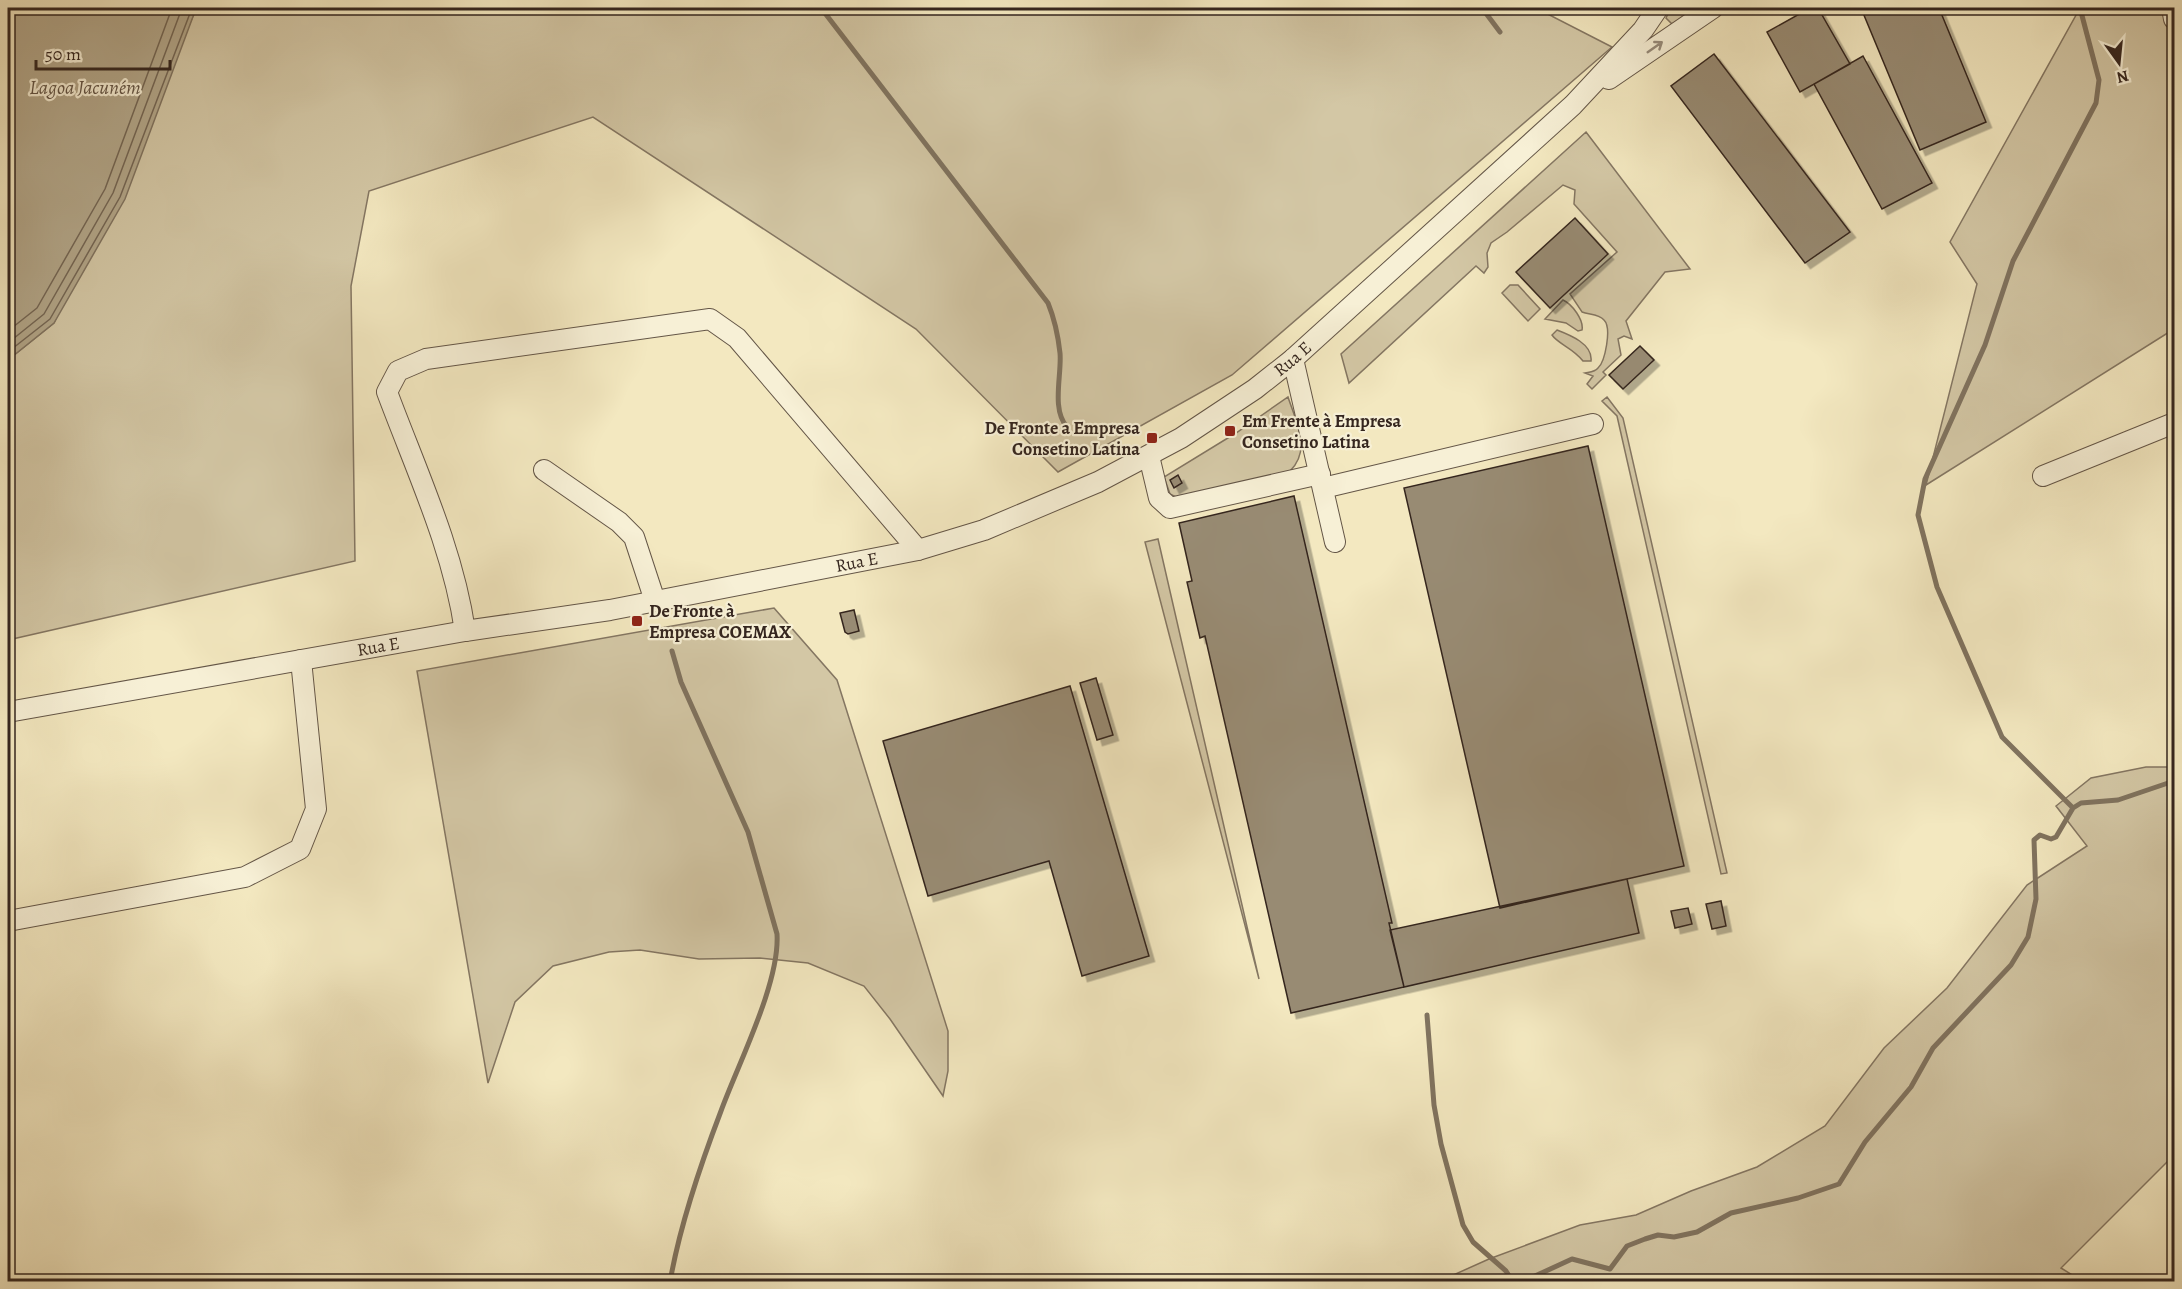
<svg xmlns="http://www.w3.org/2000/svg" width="2182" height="1289" viewBox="0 0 2182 1289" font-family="Alegreya,serif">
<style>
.green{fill:#d3c7a5;stroke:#847662;stroke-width:1.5}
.water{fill:#b2a689;stroke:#80735f;stroke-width:1.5}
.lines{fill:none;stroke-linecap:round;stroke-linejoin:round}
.shore{stroke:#746654;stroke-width:1.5}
.stream{stroke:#80735f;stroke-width:5}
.building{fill:#988b73;stroke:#35261f;stroke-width:1.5;filter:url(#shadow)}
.minor-casing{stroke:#645647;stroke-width:22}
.minor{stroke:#f7f0d6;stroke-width:20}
.oneway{stroke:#968b7a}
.poi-dot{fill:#8f2418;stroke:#f7f0d6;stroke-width:2}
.labels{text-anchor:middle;stroke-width:4.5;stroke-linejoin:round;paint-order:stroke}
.street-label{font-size:18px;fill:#35261f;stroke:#f7f0d6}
.poi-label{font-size:18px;font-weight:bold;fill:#35261f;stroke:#f7f0d6;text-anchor:start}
.water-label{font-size:20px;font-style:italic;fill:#615344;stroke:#f7f0d6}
</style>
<defs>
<filter id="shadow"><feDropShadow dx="5.5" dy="5.5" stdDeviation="0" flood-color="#0004"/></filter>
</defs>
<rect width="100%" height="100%" fill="#f3e8c0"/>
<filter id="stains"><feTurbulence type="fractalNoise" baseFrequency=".00333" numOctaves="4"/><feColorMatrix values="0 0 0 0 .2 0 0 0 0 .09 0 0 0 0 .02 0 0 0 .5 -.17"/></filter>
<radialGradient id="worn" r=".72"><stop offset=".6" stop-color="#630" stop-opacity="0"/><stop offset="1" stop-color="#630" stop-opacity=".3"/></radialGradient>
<!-- green -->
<path class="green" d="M200,8H609L633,13L639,8H1536L1612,47L1232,375L1058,472L916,329L593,117L369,191L351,286L355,561L8,640V360L54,323L194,14Z
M1671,8H1698L1672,24L1666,18Z
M2080,8H2173L2174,329L1926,485L1977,284L1950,242Z
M1586,132L1690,269L1665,272L1626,321L1632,339L1624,336L1618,339L1621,355L1603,372L1606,375L1592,389L1587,384L1593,376L1585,373C1590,372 1595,372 1598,368C1605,362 1612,328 1604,320C1598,313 1589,315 1582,312L1570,294L1617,252L1574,204L1575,190L1563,185L1507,232L1491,243L1487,253L1488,267L1484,273L1476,266L1349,383L1341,354Z
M1510,285H1518L1540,309L1528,321L1502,293Z
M1563,300C1572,304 1584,320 1582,330L1578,331L1566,323L1545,319Z
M1557,330C1570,335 1593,344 1591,361H1583C1573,348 1558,344 1552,335Z
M1288,397C1296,422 1312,449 1290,471L1178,498L1170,494L1164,477L1236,433Z
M1607,397L1623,418L1727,873L1721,874L1617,416L1602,401Z
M1158,539L1259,979L1145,542Z
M774,608L837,680L948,1031V1071L943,1096L890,1019L864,986L808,963L760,958L699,959L640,950L609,952L553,966L515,1002L488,1083L417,671Z
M2146,767H2174V1155L2061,1268L2082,1281H1440L1489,1259L1580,1225L1636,1215L1691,1191L1757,1167L1825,1126L1884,1048L1947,988L2027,885L2087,846L2056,806L2091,778Z"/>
<!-- water -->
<path class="water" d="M8,8H200L194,14L125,199L54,323L8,360Z"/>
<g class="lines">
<!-- shore -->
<path class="shore" d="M8,331L37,308L105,189L172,8
M8,343L44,314L113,193L182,8
M8,352L50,319L120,197L192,8"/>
<!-- stream -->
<path class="stream" d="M821,8L1048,303C1055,320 1058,335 1060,353C1062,375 1051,409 1067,427
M1482,8L1500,32
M2073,808L2002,737L1937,587L1918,515L1925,479L1985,345L2013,261L2096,103L2099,80L2080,8
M1427,1015L1434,1105L1441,1144L1463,1225L1473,1242L1506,1271L1513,1282
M670,1282C680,1224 700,1166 721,1111C738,1064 780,983 777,934L748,832L681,682L672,651
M1522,1282L1572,1259L1610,1269L1627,1246L1645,1239L1658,1235L1674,1237L1697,1232L1731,1213L1798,1198L1839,1184L1865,1142L1911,1087L1933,1048L2011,965L2028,937L2036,899L2034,840L2040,835L2051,839L2056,837L2073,808L2081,803L2118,800L2174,781"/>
</g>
<!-- building -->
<path class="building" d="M1810,8H1818L1850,64L1800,92L1767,32Z
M1861,8H1939L1986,122L1920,150Z
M1714,54L1850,232L1805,263L1671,86Z
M1863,56L1932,183L1882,209L1814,84Z
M1575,218L1608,254L1550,308L1516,272Z
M1640,346L1654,360L1623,389L1609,375Z
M1588,446L1684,866L1500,908L1404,488Z
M1178,475L1182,483L1174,488L1170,480Z
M1294,496L1392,923H1389L1404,987L1291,1013L1205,636L1200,638L1187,582L1192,581L1179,523Z
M854,610L859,631L848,634L845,632L840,613Z
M1096,678L1113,735L1097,740L1080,683Z
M1070,686L1149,956L1082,976L1049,861L928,896L883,741Z
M1627,879L1639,933L1404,987L1390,930Z
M1721,901L1726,926L1712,929L1706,904Z
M1688,908L1692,924L1675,928L1671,911Z"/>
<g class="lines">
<defs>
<g id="minor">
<path d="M2172,8L2174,19"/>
<path d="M1609,79L1713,8"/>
<path d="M1293,359L1335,542"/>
<path d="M1149,456L1159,498L1170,508L1320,474"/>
<path d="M544,470L619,522L634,537L655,601"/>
<path d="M2043,476L2174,423"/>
<path d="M1323,488L1593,424"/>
<path d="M465,631C453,548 416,470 387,392L398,371L426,359L710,319L737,338L918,550"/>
<path id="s1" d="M8,712L465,631L610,610L918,550L984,530L1098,482L1181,438L1255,389L1293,359L1573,105L1643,30L1658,8"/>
<path d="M8,921L245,877L300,849L316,809L301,660"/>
</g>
</defs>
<!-- minor casing -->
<use href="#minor" class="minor-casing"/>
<!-- minor -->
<use href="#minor" class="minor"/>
</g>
<!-- one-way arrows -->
<defs><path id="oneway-shaft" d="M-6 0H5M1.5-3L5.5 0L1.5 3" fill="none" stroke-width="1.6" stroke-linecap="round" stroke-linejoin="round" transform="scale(1.5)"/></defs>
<use class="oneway" href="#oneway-shaft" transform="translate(1655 47) rotate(-35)"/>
<!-- markers -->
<g class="poi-dot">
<rect x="1224" y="425" width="12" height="12" rx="3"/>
<rect x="1146" y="432" width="12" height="12" rx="3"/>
<rect x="631" y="615" width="12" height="12" rx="3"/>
</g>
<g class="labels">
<!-- street labels -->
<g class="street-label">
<text dy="6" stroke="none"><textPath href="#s1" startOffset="1348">Rua E</textPath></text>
<text dy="6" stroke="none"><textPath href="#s1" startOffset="862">Rua E</textPath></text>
<text dy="6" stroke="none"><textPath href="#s1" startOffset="376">Rua E</textPath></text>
</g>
<!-- poi labels -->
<g class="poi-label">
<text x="1242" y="427">Em Frente à Empresa<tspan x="1242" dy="21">Consetino Latina</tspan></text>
<text x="1140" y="434" text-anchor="end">De Fronte a Empresa<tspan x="1140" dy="21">Consetino Latina</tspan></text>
<text x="649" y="617">De Fronte à<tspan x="649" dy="21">Empresa COEMAX</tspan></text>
</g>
<!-- water labels -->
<g class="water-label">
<text x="85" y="94">Lagoa Jacuném</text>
</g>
</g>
<!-- margin -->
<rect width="2182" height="1289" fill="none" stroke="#f3e8c0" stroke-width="30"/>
<rect x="9" y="9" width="2164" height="1271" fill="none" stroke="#35261f" stroke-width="3"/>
<rect x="15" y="15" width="2152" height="1259" fill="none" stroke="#35261f" stroke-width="1.5"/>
<!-- north arrow -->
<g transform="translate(2119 63) rotate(165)" stroke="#f7f0d6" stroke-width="4.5" paint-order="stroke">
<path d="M0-4.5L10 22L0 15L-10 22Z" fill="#35261f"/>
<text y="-9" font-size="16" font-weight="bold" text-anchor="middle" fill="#35261f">N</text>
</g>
<!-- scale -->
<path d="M36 60v9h134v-9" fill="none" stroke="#35261f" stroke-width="3"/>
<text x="45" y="60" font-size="18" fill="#35261f" stroke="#f7f0d6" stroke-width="4.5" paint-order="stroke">50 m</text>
<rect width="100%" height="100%" filter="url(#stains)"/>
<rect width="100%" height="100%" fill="url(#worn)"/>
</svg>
